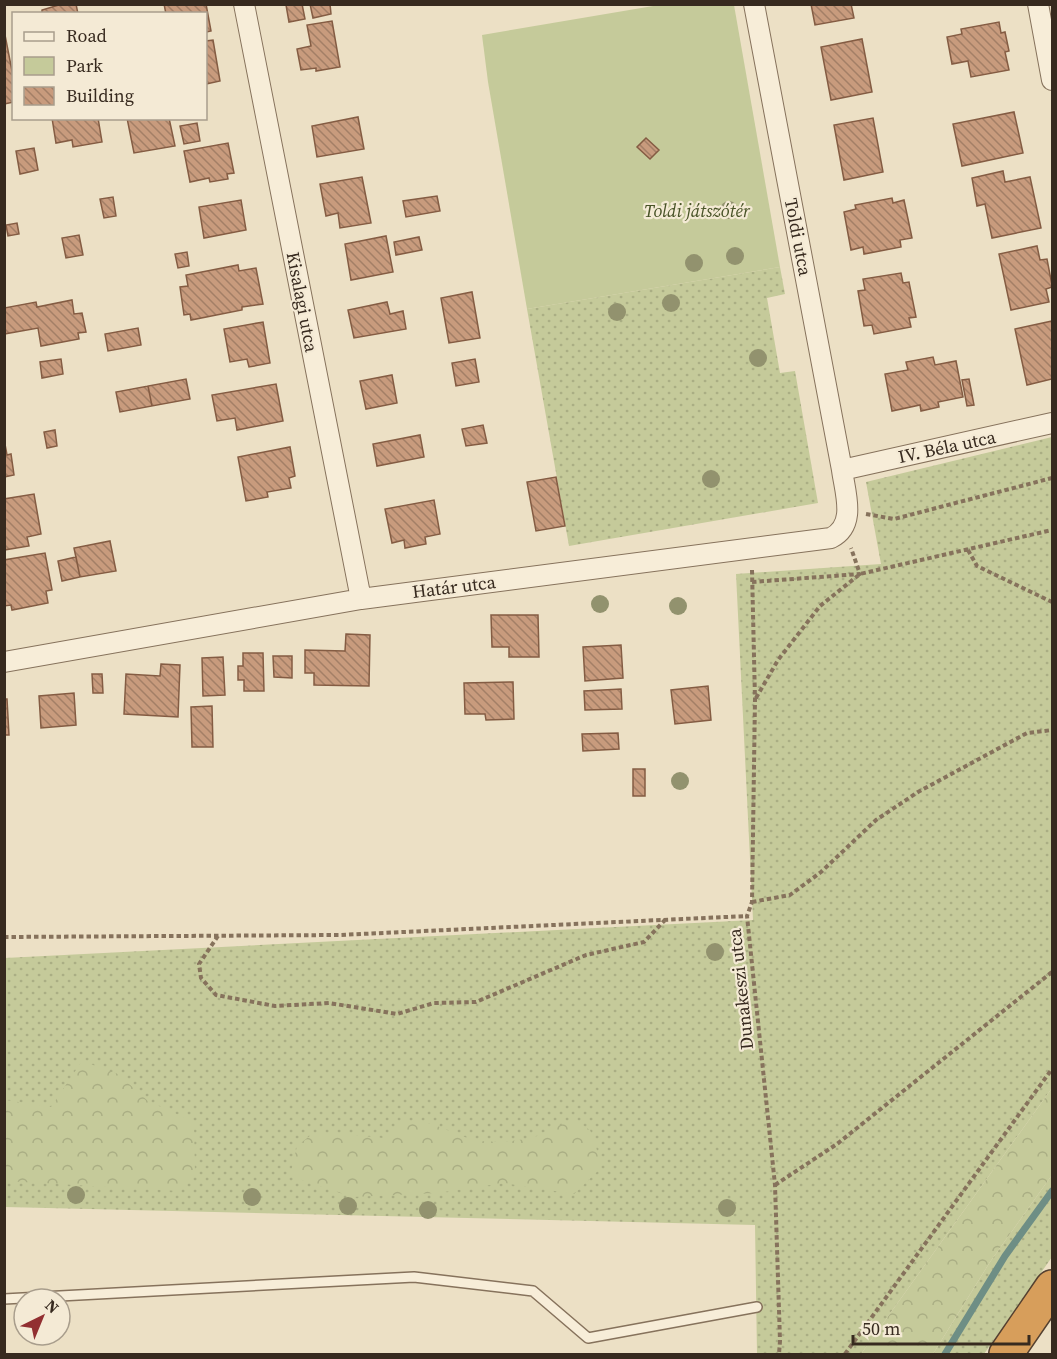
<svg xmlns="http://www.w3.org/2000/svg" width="1057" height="1359" viewBox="0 0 1057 1359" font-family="'Source Serif 4',serif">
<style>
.grass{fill:url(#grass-dots)}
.forest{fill:url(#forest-crowns)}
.park{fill:#c5ca9a}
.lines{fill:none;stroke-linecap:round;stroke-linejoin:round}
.stream{stroke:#6e8e85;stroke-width:7}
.building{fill:url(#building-back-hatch);stroke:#845c43;stroke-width:1.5}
.lane-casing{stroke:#86725c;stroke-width:12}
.street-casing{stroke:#86725c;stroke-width:22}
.highway-casing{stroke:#544030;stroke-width:36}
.path{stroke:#86725c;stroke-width:4;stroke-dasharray:4.5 3;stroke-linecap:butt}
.lane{stroke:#f7edd8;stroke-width:9}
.street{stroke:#f7edd8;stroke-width:20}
.highway{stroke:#d79e5b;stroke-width:33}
.tree{fill:#92926e}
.labels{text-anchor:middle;stroke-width:4.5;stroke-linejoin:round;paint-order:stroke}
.park-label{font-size:18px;font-style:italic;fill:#485327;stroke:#f4ead5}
.street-label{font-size:18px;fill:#372a1f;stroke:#f4ead5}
</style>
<defs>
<pattern id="grass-dots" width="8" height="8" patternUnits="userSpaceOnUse" patternTransform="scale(1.5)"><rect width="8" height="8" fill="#c5ca9a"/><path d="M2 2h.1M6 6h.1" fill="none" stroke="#aaae84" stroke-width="1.8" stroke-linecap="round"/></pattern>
<pattern id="forest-crowns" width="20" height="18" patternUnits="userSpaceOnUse" patternTransform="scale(1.5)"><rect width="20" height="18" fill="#c5ca9a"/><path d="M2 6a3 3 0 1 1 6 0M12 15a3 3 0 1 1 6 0" fill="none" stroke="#aaae84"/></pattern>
<pattern id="building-back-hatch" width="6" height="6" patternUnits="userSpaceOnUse" patternTransform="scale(1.5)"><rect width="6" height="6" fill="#c89b7d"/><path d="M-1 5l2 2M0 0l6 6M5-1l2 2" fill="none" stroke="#a37f66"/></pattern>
</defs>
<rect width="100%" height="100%" fill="#ece0c5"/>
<!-- grass -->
<path class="grass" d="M780,267L785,294L767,298L780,373L795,371L818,503L569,546L527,309Z
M1052,437V1088L861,1354H757L755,1225L5,1207V958L753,920L736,574L881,564L866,482Z
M1052,1175V1257L984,1354H933L990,1262Z"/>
<!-- forest -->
<path class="forest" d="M82,1061L118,1074L148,1101L194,1122L195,1176L179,1191L5,1181V1100L51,1107Z
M1052,1088V1175L990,1262L933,1354H861Z
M576,1121L590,1130L595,1142L601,1168L574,1194L504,1183L437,1193L352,1197L290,1176L297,1146L311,1135H352L383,1138L405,1122L432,1124L475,1141L504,1142L533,1138L556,1126Z"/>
<!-- park -->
<path class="park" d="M659,5H734L780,267L527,309L488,82L482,35Z"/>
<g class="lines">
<!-- stream -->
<path class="stream" d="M945,1354L1005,1256L1052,1191"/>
</g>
<!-- building -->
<path class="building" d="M62,4H76L78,14H42V10Z
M164,4H206L211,31L206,32V14H166Z
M302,4L305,19L289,22L286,5Z
M310,4H330L331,14L313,18Z
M811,4H851L854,18L815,25Z
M332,21L340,67L316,71V68L301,70L297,49L311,46L307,25Z
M999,22L1001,33L1005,32L1009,51L1005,52L1009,70L971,77L968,61L952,64L947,37L962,34L961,29Z
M5,35L14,81V102L4,104Z
M862,39L872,92L831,100L821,47Z
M213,40L220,81L206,84V41Z
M1014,112L1023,153L962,166L953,124Z
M358,117L364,149L317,157L312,126Z
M52,118H98L102,142L73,147L72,140L56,143Z
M127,118H169L175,146L134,153Z
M873,118L883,172L844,180L834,125Z
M197,123L200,141L184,144L180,126Z
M646,138L659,150L650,159L637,147Z
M228,143L234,173L227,174L228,179L210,182L209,178L190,182L184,151Z
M34,148L38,170L20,174L16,151Z
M1003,171L1005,182L1030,177L1041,228L992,238L985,204L977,206L972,178Z
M362,177L371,223L340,228L338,213L326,216L320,184Z
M437,196L440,211L406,217L403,201Z
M113,197L116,216L104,218L100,199Z
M892,198L893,203L904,200L912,238L900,240L901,247L864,254L863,247L851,250L844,212L856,209L855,205Z
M241,200L246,230L204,238L199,207Z
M17,223L19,234L8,236L6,225Z
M79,235L83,255L66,258L62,238Z
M386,236L393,272L351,280L345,244Z
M419,237L422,250L396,255L394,242Z
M1037,246L1040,260L1047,259L1052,285V287L1046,289L1049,302L1011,310L999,254Z
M187,252L189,266L178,268L175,254Z
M238,265L239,271L256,268L263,304L242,307V310L191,320L190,314L184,315L180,287L188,286L186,275Z
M901,273L903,283L909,282L916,317L909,318L911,327L874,334L872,325L864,326L858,291L865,290L863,279Z
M472,292L480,338L449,343L441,298Z
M72,300L74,314L82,313L86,332L78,333L79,339L41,346L38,328L4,334V308L36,302L37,307Z
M387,302L390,314L403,311L406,329L354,338L348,310Z
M1052,321V379L1027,385L1015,329Z
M263,322L270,363L249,367L247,359L230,362L224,329Z
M138,328L141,345L108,351L105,334Z
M933,357L935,365L956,361L963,397L938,402L939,407L921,411L920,405L892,411L885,374L908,370L906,362Z
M61,359L63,374L42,378L40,362Z
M475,359L479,382L456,386L452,363Z
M392,375L397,403L366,409L360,381Z
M186,379L190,399L152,406L148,386Z
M969,379L974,405L967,406L962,380Z
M276,384L283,421L237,430L235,418L217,421L212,395Z
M148,386L152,406L120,412L116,392Z
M483,425L487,443L466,446L462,429Z
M55,430L57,446L47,448L44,432Z
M420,435L424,457L377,466L373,444Z
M4,439L7,455L11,454L14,475L4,477Z
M290,447L295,476L289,478L291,488L267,492L268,497L246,501L238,457Z
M556,477L565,526L536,531L527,482Z
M34,494L41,534L27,537L29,546L4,550V499Z
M434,500L440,534L425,537L426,544L405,548L404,540L392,543L385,509Z
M110,541L116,571L80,577L74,548Z
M45,553L52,590L46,591L48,603L12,610L11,605L4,606V560Z
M76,557L80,577L62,581L58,561Z
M491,615H538L539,657H509V647H492Z
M346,634L370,635L369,686L314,685V673H305V650L345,651Z
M621,645L623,678L585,681L583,647Z
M243,653H263L264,691H244V680H238V666H243Z
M273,656H292V678L274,677Z
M223,657L225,695L203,696L202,658Z
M161,664L180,665L178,717L124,714L126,674L160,676Z
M92,674H102L103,693H93Z
M513,682L514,719L486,720L485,714H465L464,683Z
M708,686L711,720L675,724L671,690Z
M621,689L622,709L585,710L584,691Z
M74,693L76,725L41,728L39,696Z
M4,699H7L9,735H4Z
M212,706L213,747H192L191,707Z
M618,733L619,749L583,751L582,734Z
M633,769H645V796H633Z"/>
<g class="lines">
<defs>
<path id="lane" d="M4,1299L414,1277L533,1291L588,1338L757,1307"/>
<path id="street" d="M244,4L361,599
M1038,4L1052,80
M842,470L1052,423
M4,662L361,599L831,538C857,525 845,493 842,470L754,4"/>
<path id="highway" d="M1006,1354L1052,1287"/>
</defs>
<!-- lane casing -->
<use href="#lane" class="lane-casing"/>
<!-- street casing -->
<use href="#street" class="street-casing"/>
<!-- highway casing -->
<use href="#highway" class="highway-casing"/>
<!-- path -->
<path class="path" d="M866,514L894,519L1052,478
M968,550L977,566L1052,602
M752,570L755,699L752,902L747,916L775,1185L780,1341L779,1354
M752,582L860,574L851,548
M756,698L778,660L820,606L860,574L1052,530
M752,902L790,895L821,872L876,820L918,792L1027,733L1052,730
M218,936L199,964L201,978L216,995L275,1006L329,1003L397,1014L434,1003L476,1002L586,955L644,942L665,920
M4,937L339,935L747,916
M775,1185L837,1144L1052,972
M845,1354L1052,1069"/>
<!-- lane -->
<use href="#lane" class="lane"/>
<!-- street -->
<use href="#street" class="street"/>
<!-- highway -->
<use href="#highway" class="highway"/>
</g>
<!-- trees -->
<g class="tree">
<circle cx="729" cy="210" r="9"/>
<circle cx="735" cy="256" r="9"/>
<circle cx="694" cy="263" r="9"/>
<circle cx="671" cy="303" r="9"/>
<circle cx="617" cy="312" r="9"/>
<circle cx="758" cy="358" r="9"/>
<circle cx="711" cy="479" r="9"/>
<circle cx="600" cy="604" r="9"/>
<circle cx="678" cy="606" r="9"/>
<circle cx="680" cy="781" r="9"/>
<circle cx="715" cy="952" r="9"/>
<circle cx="76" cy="1195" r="9"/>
<circle cx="252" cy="1197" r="9"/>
<circle cx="348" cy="1206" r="9"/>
<circle cx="727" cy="1208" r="9"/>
<circle cx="428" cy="1210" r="9"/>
</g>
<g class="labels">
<!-- park labels -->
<g class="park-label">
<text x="697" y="217">Toldi játszótér</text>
</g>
<!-- street labels -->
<g class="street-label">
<text transform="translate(798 237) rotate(79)" y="6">Toldi utca</text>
<text transform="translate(302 302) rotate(79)" y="6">Kisalagi utca</text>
<text transform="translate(947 447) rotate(-12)" y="6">IV. Béla utca</text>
<text transform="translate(454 587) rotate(-7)" y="6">Határ utca</text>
<text transform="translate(741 989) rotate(-96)" y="6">Dunakeszi utca</text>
</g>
</g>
<!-- border -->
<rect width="1057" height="1359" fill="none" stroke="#372a1f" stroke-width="12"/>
<!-- legend -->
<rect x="12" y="12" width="195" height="108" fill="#f4ead5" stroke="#a89d8c" stroke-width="1.5"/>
<rect x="24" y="32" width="30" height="9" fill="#f7edd8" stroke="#a89d8c" stroke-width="1.5"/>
<text x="66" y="42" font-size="18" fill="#372a1f">Road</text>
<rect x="24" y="57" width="30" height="18" fill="#c5ca9a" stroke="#a89d8c" stroke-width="1.5"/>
<text x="66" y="72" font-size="18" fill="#372a1f">Park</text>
<rect x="24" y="87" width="30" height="18" fill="url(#building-back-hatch)" stroke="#a89d8c" stroke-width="1.5"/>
<text x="66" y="102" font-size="18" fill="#372a1f">Building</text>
<!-- north arrow -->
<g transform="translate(42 1317) rotate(43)"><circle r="28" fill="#f4ead5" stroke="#a89d8c" stroke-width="1.5"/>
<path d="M0-4.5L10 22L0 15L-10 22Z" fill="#922f31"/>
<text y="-9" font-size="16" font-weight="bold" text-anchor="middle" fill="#372a1f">N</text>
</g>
<!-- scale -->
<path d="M853 1335v9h176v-9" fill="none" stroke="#372a1f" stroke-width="3"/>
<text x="862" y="1335" font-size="18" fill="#372a1f" stroke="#f4ead5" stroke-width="4.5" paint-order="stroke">50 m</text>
</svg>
